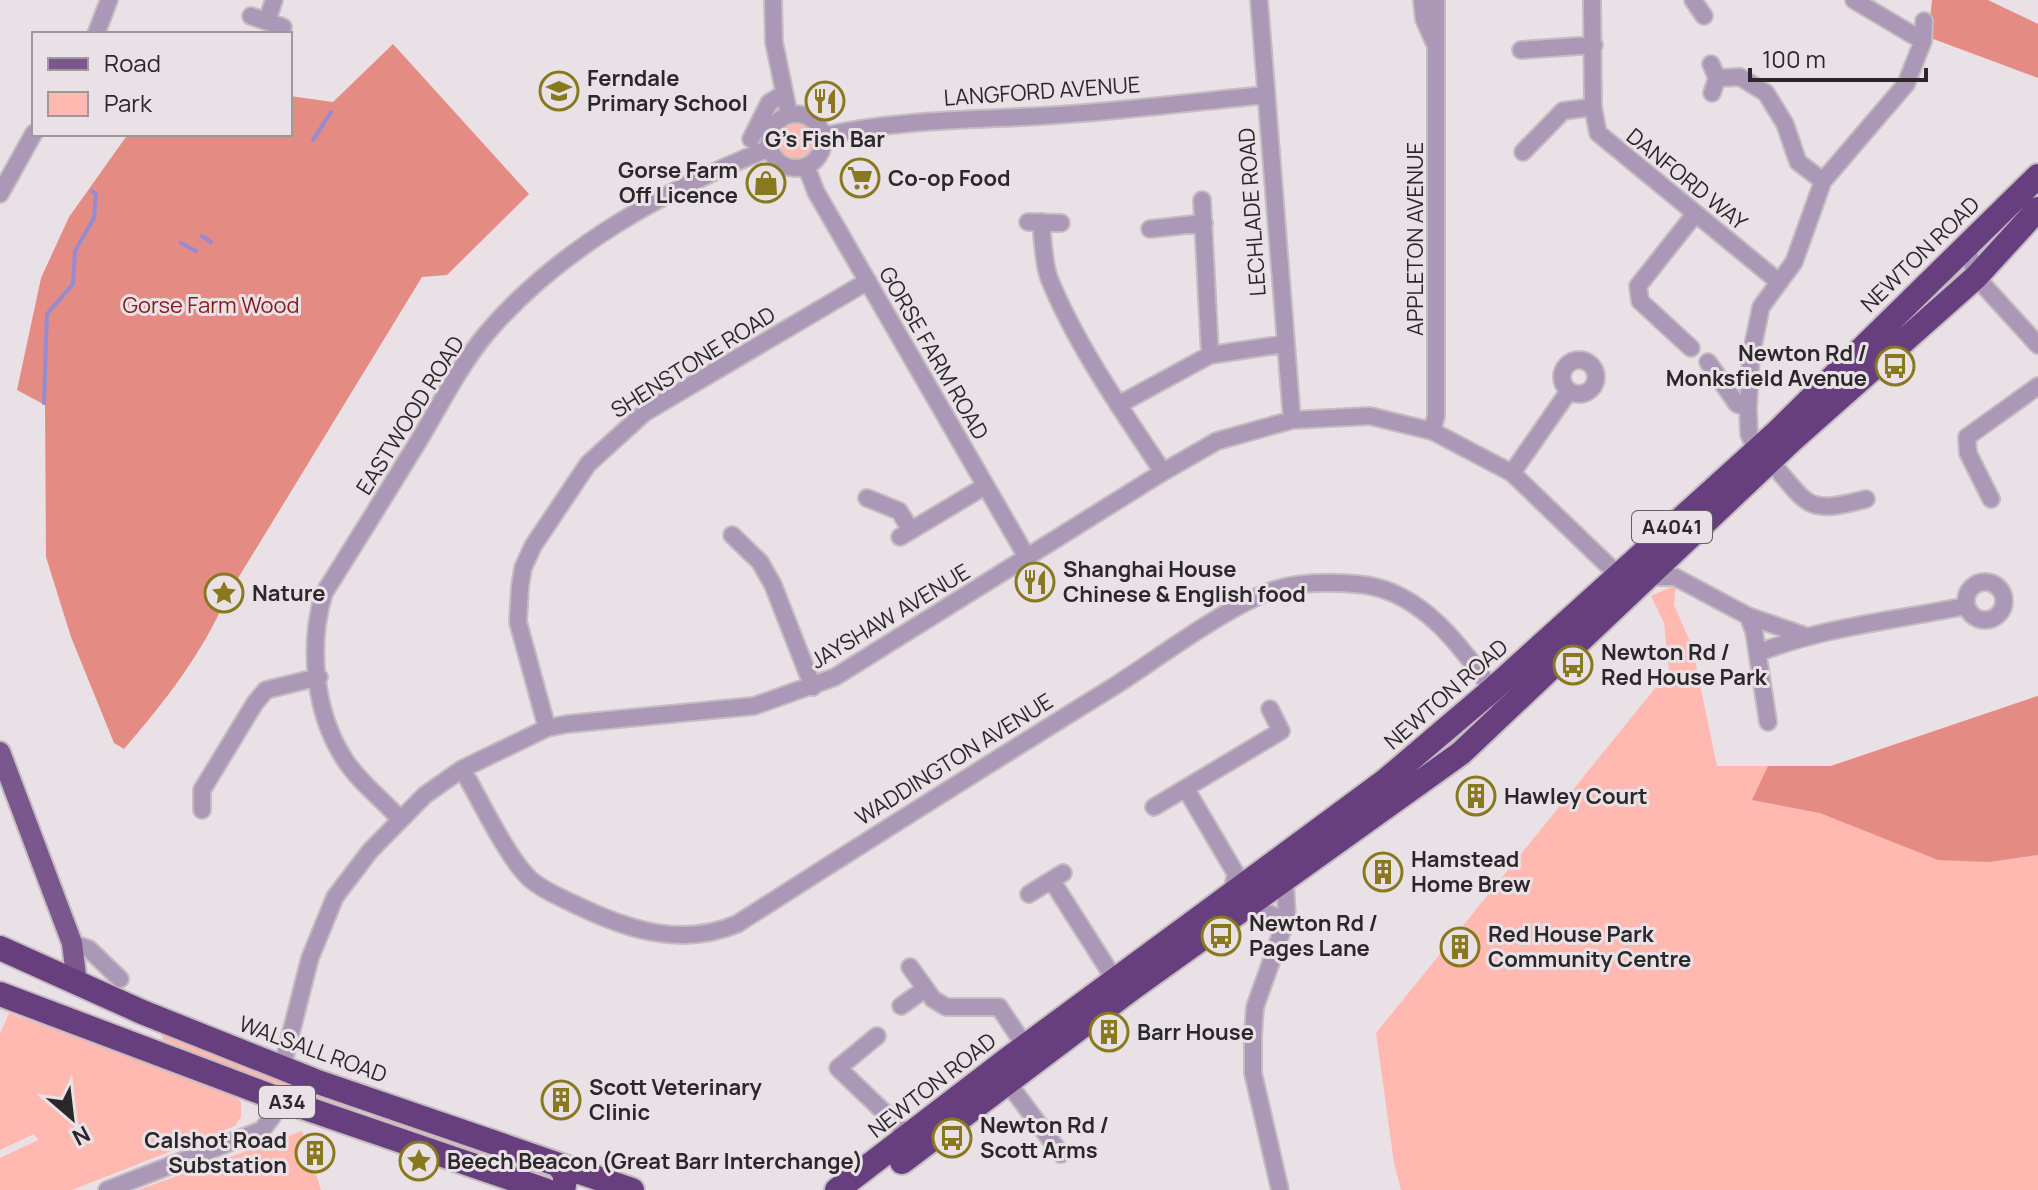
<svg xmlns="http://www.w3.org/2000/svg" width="2038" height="1190" viewBox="0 0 2038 1190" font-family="Manrope,sans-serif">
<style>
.green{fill:#ffb9b1}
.forest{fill:#e48c83}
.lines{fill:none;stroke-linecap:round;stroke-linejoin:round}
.stream{stroke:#948bd5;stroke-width:4}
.minor-casing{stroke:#c4bcc1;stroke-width:20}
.major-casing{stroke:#c4bcc1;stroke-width:24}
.highway-casing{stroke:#c4bcc1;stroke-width:28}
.minor{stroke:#ab98b6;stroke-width:16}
.major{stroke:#7a578d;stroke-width:20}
.highway{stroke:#683f7e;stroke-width:24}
.labels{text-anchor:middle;stroke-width:6;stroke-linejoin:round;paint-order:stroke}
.shield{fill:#eae1e7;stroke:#646063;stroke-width:2}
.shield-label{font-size:20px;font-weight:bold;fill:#2b282a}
.poi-label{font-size:22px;font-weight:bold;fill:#2b282a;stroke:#eae1e7;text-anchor:start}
.street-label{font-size:22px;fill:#2b282a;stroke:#eae1e7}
.park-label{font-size:22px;fill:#831c1b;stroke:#eae1e7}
</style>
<rect width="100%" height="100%" fill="#eae1e7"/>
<!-- green -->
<path class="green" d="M775 140a21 21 0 1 1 42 0a21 21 0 1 1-42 0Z
M1676,585L1674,605L1692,646L1717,766H1831L2038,696V1190H1401L1394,1163L1376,1033L1669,671L1664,623L1651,596Z
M9,1013L229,1092L241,1102V1117L235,1126L72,1190H0V1158L38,1140L34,1134L0,1150V1034Z
M162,1034L285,1079L323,1098L358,1108L353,1118L163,1040Z
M375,1111L494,1148L502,1158L553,1177L551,1185L372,1118Z
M302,1131L321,1190H138Z"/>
<!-- forest -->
<path class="forest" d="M1932,0H1988L2038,24V78L1928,37Z
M393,44L529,194L447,275L422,277L226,598C203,653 163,704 124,749L114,743L71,637L46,557L45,405L17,390L41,278L69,217L128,134H290V96L333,102Z
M2038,696V855L1989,862L1938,860L1820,813L1752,800L1768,766H1831Z"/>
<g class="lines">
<!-- stream -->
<path class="stream" d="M313,140L331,112
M202,236L211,242
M181,243L196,251
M44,403L47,314L73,284L75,251L94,218L96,194L92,191"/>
<defs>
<path id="minor" d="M773,0L774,42L789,115
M1259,0L1292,420
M1422,0L1424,19L1434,42
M1592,0L1593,107L1598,133L1779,282
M1693,0L1704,16
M1854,0L1923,41
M251,16L283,27
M267,21L274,0
M96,34L109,0
M1521,50L1594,45
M1711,64L1717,78L1712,93
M1717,78L1740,77L1766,93L1785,124L1798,162L1823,181
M769 141a27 27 0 1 1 54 0a27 27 0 1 1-54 0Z
M822,136C895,120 967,120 1041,116C1116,112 1191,102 1266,95
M751,139L769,103L783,94
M1523,152L1563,111L1593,107
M806,166L816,192L1028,559
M0,194L34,133
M1202,200L1210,355L1284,344
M1028,222L1061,223
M1041,222C1043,240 1043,261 1049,278C1076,345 1123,412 1163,472
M1150,229L1204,223
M1967,246L1976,277L2038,345
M1691,348L1640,301L1638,286L1695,214
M1562 377a17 17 0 1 1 34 0a17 17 0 1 1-34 0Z
M1708,362L1737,404L1748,408
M1118,405L1210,355
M1432,431L1436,416V0
M1756,451L1749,434L1748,408L1751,355L1761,307L1794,262L1823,181L1906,84L1923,41L1924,21
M1770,461C1810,506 1805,515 1866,499
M1512,473L1569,391
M867,498L899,511L911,530
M1991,499L1968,453L1967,437L2038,386
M732,535L760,562L773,585L813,687
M900,537L985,486
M1647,577H1675L1748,616L1803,635
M1966 601a19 19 0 1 1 38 0a19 19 0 1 1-38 0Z
M1748,616L1754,631L1768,722
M1758,653C1823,627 1896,620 1966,606
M547,728L518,622L520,587L523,568L533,546L588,464L644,413L868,281
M462,769C480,799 506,856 530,879C542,890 558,896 572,903C625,929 680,948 737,924C862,844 987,765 1113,687C1157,659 1227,606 1274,590C1301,581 1337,582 1365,585C1422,593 1462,647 1492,690L1495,699
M1186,789L1236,874L1231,895
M1154,807L1281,731L1270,709
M202,810V790L255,703L266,690L319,677
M400,819C382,799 359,782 345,760C314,713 308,645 324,593C357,541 389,489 421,437C441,403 461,364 486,334C560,247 665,190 770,148
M1052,881L1115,980
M1029,894L1063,873
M1249,907L1275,916L1283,930
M72,943L89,949L120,979
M910,967L933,999L946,1007H999L1025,1046
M901,1006L925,989
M877,1036L838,1068L909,1136
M282,1068L310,958L335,897L370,851L425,795L462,769L547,728L567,724L754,706L835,677L1163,472L1217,441L1292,420L1370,416L1432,431L1512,473L1619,576
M1008,1083L1061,1154
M107,1190L262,1130L272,1117L276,1098
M1280,1190L1253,1073V1035L1255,1007L1287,917L1285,882"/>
<path id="major" d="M0,752L72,943L77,984"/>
<path id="highway" d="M0,948L142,1012L315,1081L632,1190
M0,994L276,1098L545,1190
M902,1162L1134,987L1461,753L1792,440L1976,277L2038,209
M558,1165L566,1175L563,1190
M837,1190L1008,1059L1385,781L1492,690L1775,434L2038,176"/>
</defs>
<!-- minor casing -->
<use href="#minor" class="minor-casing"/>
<!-- major casing -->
<use href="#major" class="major-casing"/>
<!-- highway casing -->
<use href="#highway" class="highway-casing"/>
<!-- minor -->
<use href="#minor" class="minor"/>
<!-- major -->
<use href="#major" class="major"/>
<!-- highway -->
<use href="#highway" class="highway"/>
</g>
<!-- icons -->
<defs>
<symbol id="school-ring" viewBox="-11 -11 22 22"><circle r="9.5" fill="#eae1e7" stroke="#88791e" stroke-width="1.5"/><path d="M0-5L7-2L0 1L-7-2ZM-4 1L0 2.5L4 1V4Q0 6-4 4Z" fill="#88791e"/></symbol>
<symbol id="restaurant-ring" viewBox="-11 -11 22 22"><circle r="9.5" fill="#eae1e7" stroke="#88791e" stroke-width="1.5"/><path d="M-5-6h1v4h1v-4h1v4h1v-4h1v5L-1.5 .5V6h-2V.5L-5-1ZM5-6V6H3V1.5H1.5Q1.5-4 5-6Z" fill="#88791e"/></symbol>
<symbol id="supermarket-ring" viewBox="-11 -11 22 22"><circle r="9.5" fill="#eae1e7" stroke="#88791e" stroke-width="1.5"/><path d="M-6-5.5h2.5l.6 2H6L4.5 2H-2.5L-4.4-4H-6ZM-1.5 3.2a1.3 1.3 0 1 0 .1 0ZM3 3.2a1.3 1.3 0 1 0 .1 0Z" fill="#88791e"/></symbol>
<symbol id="shop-ring" viewBox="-11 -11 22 22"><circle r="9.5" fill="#eae1e7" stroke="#88791e" stroke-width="1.5"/><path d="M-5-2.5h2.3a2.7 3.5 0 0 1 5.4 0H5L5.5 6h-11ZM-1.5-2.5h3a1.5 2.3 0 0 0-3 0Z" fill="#88791e"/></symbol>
<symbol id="bus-ring" viewBox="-11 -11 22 22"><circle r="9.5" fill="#eae1e7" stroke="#88791e" stroke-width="1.5"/><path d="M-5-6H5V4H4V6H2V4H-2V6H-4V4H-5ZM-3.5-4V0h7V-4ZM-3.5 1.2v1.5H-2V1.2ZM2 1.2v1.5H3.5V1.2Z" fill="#88791e"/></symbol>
<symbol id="sight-ring" viewBox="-11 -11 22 22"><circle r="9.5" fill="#eae1e7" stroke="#88791e" stroke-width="1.5"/><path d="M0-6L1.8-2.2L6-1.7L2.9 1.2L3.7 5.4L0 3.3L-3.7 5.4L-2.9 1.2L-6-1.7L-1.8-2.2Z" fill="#88791e"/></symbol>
<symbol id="building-ring" viewBox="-11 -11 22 22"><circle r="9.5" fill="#eae1e7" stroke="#88791e" stroke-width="1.5"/><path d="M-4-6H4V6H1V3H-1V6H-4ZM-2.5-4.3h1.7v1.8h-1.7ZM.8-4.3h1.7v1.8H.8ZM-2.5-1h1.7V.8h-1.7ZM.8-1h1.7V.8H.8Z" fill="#88791e"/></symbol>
</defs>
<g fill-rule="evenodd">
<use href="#school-ring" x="537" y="69" width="44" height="44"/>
<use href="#restaurant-ring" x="803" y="79" width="44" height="44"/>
<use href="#supermarket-ring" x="838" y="156" width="44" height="44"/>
<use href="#shop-ring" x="744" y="161" width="44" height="44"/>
<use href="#bus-ring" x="1873" y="344" width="44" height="44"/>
<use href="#restaurant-ring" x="1013" y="560" width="44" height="44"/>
<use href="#sight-ring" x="202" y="571" width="44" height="44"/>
<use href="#bus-ring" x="1551" y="643" width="44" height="44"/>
<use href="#building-ring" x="1454" y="774" width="44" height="44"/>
<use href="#building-ring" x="1361" y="850" width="44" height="44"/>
<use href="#bus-ring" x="1199" y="914" width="44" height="44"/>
<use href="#building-ring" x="1438" y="925" width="44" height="44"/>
<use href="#building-ring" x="1087" y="1010" width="44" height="44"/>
<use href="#building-ring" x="539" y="1078" width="44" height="44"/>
<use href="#bus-ring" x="930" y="1116" width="44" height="44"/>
<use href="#building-ring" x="293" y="1131" width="44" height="44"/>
<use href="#sight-ring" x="397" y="1139" width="44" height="44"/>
</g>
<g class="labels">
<!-- shield labels -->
<g class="shield">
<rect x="1632" y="511" width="80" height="32" rx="6"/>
<rect x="259" y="1086" width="56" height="32" rx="6"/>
</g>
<g class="shield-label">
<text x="1672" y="534">A4041</text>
<text x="287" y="1109">A34</text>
</g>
<!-- poi labels -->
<g class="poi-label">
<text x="587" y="86">Ferndale<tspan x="587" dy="25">Primary School</tspan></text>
<text x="825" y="147" text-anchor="middle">G's Fish Bar</text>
<text x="738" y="178" text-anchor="end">Gorse Farm<tspan x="738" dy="25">Off Licence</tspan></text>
<text x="888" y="186">Co-op Food</text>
<text x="1867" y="361" text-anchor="end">Newton Rd /<tspan x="1867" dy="25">Monksfield Avenue</tspan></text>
<text x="1063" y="577">Shanghai House<tspan x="1063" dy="25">Chinese &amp; English food</tspan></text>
<text x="252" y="601">Nature</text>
<text x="1601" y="660">Newton Rd /<tspan x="1601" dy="25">Red House Park</tspan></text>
<text x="1504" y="804">Hawley Court</text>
<text x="1411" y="867">Hamstead<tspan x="1411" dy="25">Home Brew</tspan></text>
<text x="1249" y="931">Newton Rd /<tspan x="1249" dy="25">Pages Lane</tspan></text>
<text x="1488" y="942">Red House Park<tspan x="1488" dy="25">Community Centre</tspan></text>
<text x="1137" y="1040">Barr House</text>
<text x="589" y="1095">Scott Veterinary<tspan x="589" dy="25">Clinic</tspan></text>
<text x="980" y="1133">Newton Rd /<tspan x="980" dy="25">Scott Arms</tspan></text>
<text x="287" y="1148" text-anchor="end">Calshot Road<tspan x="287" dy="25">Substation</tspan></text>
<text x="447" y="1169">Beech Beacon (Great Barr Interchange)</text>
</g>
<!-- street labels -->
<g class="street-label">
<text transform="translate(1042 91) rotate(-4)" y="8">LANGFORD AVENUE</text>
<text transform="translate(1687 179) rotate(39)" y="8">DANFORD WAY</text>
<text transform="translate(1252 212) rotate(-94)" y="8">LECHLADE ROAD</text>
<text transform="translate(1415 239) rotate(-90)" y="8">APPLETON AVENUE</text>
<text transform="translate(1920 254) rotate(-44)" y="8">NEWTON ROAD</text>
<text transform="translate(934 353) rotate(60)" y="8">GORSE FARM ROAD</text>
<text transform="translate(693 362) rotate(-32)" y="8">SHENSTONE ROAD</text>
<text transform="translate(410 415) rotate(-58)" y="8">EASTWOOD ROAD</text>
<text transform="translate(890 616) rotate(-31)" y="8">JAYSHAW AVENUE</text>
<text transform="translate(1446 694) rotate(-41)" y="8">NEWTON ROAD</text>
<text transform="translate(954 759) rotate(-32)" y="8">WADDINGTON AVENUE</text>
<text transform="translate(313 1049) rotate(20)" y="8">WALSALL ROAD</text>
<text transform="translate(932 1085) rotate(-38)" y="8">NEWTON ROAD</text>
</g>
<!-- park labels -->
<g class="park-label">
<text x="211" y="313">Gorse Farm Wood</text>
</g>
</g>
<!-- legend -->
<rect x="32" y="32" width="260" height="104" fill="#eae1e7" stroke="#9e979b" stroke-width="2"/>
<rect x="48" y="58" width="40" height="12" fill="#7a578d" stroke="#9e979b" stroke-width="2"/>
<text x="104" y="72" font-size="24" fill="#2b282a">Road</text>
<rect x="48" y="92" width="40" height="24" fill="#ffb9b1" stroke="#9e979b" stroke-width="2"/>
<text x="104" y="112" font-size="24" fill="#2b282a">Park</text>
<!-- north arrow -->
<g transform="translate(72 1118) rotate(152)" stroke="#eae1e7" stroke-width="6" paint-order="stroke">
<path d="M0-6L14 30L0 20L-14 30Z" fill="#2b282a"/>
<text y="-12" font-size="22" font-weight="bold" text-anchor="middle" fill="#2b282a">N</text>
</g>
<!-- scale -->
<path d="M1750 68v12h176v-12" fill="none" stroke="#2b282a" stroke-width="4"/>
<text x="1762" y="68" font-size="24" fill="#2b282a" stroke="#eae1e7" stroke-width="6" paint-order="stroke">100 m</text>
</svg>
